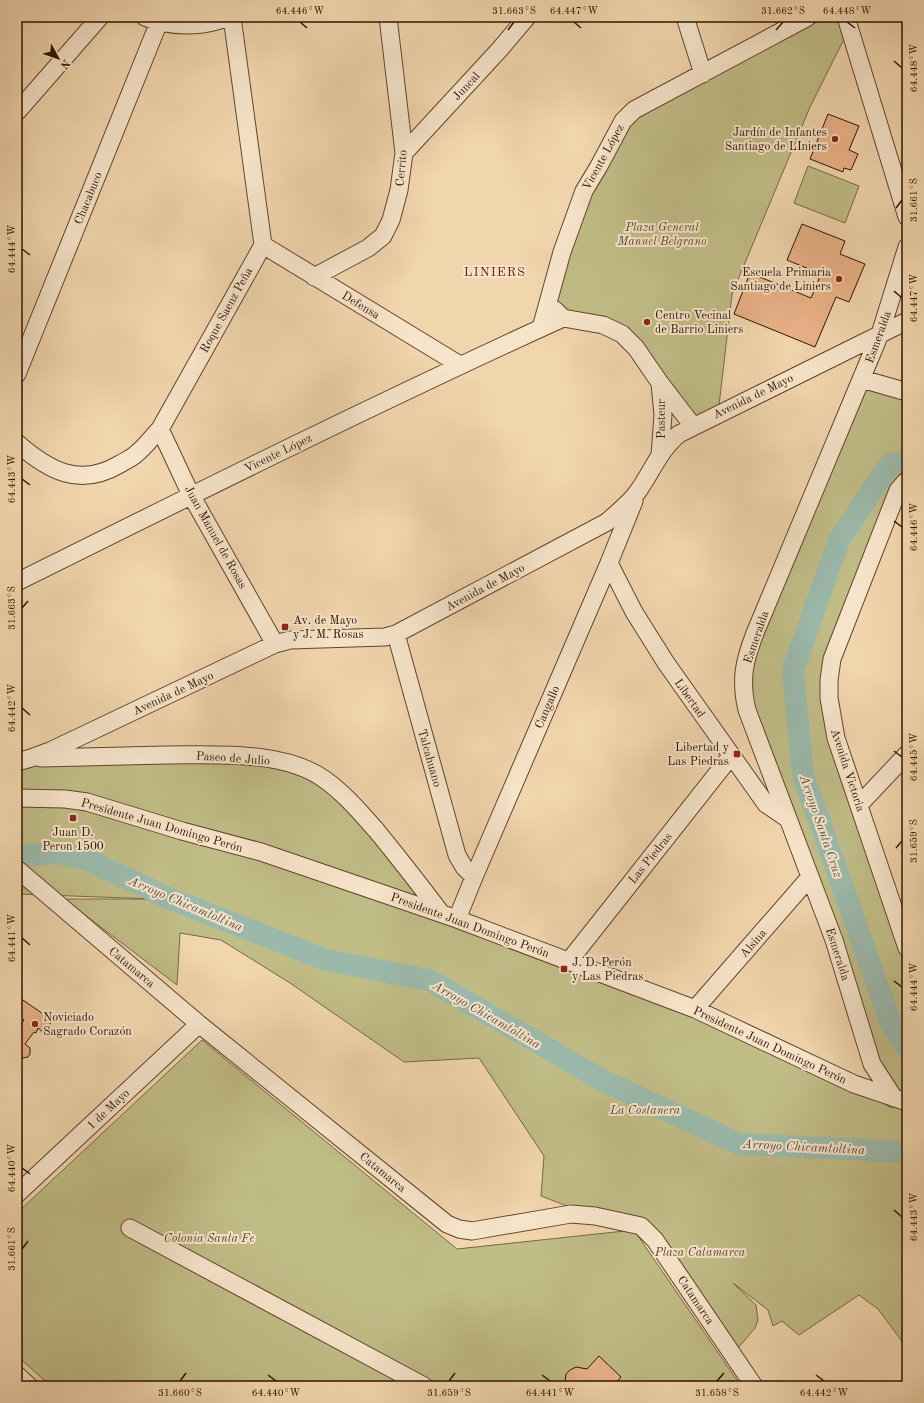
<svg xmlns="http://www.w3.org/2000/svg" width="924" height="1403" viewBox="0 0 924 1403" font-family="'Old Standard TT',serif">
<style>
.green{fill:#c0bc86;stroke:#786843}
.lines{fill:none;stroke-linecap:round;stroke-linejoin:round}
.river{stroke:#9bb9ab;stroke-width:22}
.building{fill:#e9b288;stroke:#311300}
.minor-casing{stroke:#61442b;stroke-width:19}
.minor{stroke:#f6e4ca;stroke-width:17}
.ticks{fill:none;stroke:#311300;stroke-width:1.5}
.poi-dot{fill:#8f2418;stroke:#f6e4ca;stroke-width:1.5}
.labels{text-anchor:middle;stroke-width:4;stroke-linejoin:round;paint-order:stroke}
.street-label{font-size:12px;fill:#311300;stroke:#f6e4ca}
.poi-label{font-size:12px;fill:#311300;stroke:#f6e4ca;text-anchor:start}
.park-label{font-size:12px;font-style:italic;fill:#5c4628;stroke:#f6e4ca}
.neighbourhood-label{font-size:13px;letter-spacing:1px;fill:#7a1f14;stroke:#f6e4ca}
.water-label{font-size:13px;font-style:italic;fill:#564d3c;stroke:#f6e4ca}
.neatline{fill:none;stroke:#311300;stroke-width:1.5}
.ticks-label{font-size:10px;text-anchor:middle;fill:#311300}
</style>
<rect width="100%" height="100%" fill="#f1d5ad"/>
<filter id="stains"><feTurbulence type="fractalNoise" baseFrequency=".005" numOctaves="4"/><feColorMatrix values="0 0 0 0 .2 0 0 0 0 .09 0 0 0 0 .02 0 0 0 .5 -.17"/></filter>
<radialGradient id="worn" r=".72"><stop offset=".6" stop-color="#630" stop-opacity="0"/><stop offset="1" stop-color="#630" stop-opacity=".3"/></radialGradient>
<!-- green -->
<path class="green" d="M827,17H846L840,26L851,32L843,41L810,107L732,294L718,414L693,426L636,348L547,303L562,252L634,110Z
M808,166L859,186L845,223L794,203Z
M862,379L907,392V501L891,508L832,659L829,698L907,948V1102L872,1064L743,682Z
M225,756L324,779L441,913L487,930L826,1071L890,1107L907,1108V1348L878,1309L859,1295L799,1335L782,1321L773,1326L768,1310L733,1283L756,1305L758,1320L755,1328L733,1354L655,1240L541,1196L544,1156L479,1058L404,1062L290,983L221,940L180,933L177,985L64,899H155L17,894V765Z
M202,1040L457,1249L634,1230L741,1386H51L17,1356V1213Z"/>
<g class="lines">
<!-- river -->
<path class="river" d="M907,461L889,465L839,540L793,670L803,775L891,1024L907,1047
M20,856L57,853L87,860L173,900L326,960L429,980L602,1080L739,1144L907,1152"/>
</g>
<!-- building -->
<path class="building" d="M828,114L859,126L849,150L858,154L851,170L844,168L843,172L810,159Z
M802,224L845,241L840,254L865,264L849,302L836,297L815,347L734,314L750,273L811,298L821,274L787,260Z
M17,996L52,1020L45,1034L38,1028L36,1033L34,1032L25,1044L30,1048V1054L28,1057L23,1058L17,1056V1030L24,1020L17,1016Z
M599,1356L621,1377L613,1386H567L565,1382L566,1374L570,1370L576,1367L587,1369Z"/>
<g class="lines">
<defs>
<path id="minor" d="M145,17C163,25 184,26 203,24C212,23 222,19 231,17
M685,17L703,74
M846,17L907,217
M17,112L100,17
M404,153L500,49L527,17
M263,245L460,365
M314,277L368,248L383,236L391,220L399,190L404,153L388,17
M555,310L563,318L603,325L622,334L636,348L660,383L693,426
M541,328L562,252L584,191L599,166L623,121L634,110L808,17
M17,374L159,22
M862,379L907,392
M160,429L191,495L275,644
M17,443C49,471 80,488 120,464C125,461 132,458 136,454C145,447 152,437 160,429L263,245L232,17
M660,455L663,415L660,383
M907,482H905L898,490L832,659L829,680V698L836,738L907,948
M609,563L634,612L666,663L766,804L788,819
M17,582C198,492 379,402 563,318
M396,634L457,855L464,867L474,877
M41,758C83,757 124,756 165,755C214,755 283,750 324,779C344,793 360,812 376,830C398,857 420,885 441,913
M17,762L31,758L50,751L275,644L290,640L385,637L396,634L607,522C617,513 628,504 636,494C651,474 659,450 679,434L907,321
M17,798L65,799L87,802L182,831L261,852L457,919L695,1009L854,1084L907,1102
M859,805L907,754
M17,869L199,1024L447,1224L459,1229L472,1231L571,1214L595,1216L641,1226L655,1240L754,1386
M457,919L474,877L609,563L634,501
M569,961L731,756
M695,1009L810,877
M894,1098L872,1064L834,940L747,710C740,680 744,661 755,633L880,334L907,247
M17,1194L199,1024
M130,1228L424,1386
M17,1375L29,1386"/>
</defs>
<!-- minor casing -->
<use href="#minor" class="minor-casing"/>
<!-- minor -->
<use href="#minor" class="minor"/>
</g>
<!-- ticks -->
<path class="ticks" d="M300,22L307,28M574,22L581,28M847,22L855,28M508,30L514,22M776,30L783,22M894,61L902,68M896,208L902,200M22,249L30,255M894,291L902,298M22,479L30,485M894,521L902,527M22,608L28,601M22,708L30,715M894,751L902,757M896,848L902,841M22,938L30,945M894,981L902,987M22,1168L30,1174M894,1210L902,1217M22,1249L28,1241M268,1375L276,1381M542,1375L550,1381M816,1375L824,1381M180,1381L186,1373M449,1381L455,1373M717,1381L724,1373"/>
<!-- markers -->
<g class="poi-dot">
<circle cx="835" cy="139" r="4"/>
<circle cx="839" cy="279" r="4"/>
<circle cx="647" cy="322" r="4"/>
<rect x="281" y="623" width="8" height="8" rx="2"/>
<rect x="733" y="750" width="8" height="8" rx="2"/>
<rect x="69" y="814" width="8" height="8" rx="2"/>
<rect x="560" y="965" width="8" height="8" rx="2"/>
<circle cx="35" cy="1024" r="4"/>
</g>
<g class="labels">
<!-- street labels -->
<g class="street-label">
<text transform="translate(466 86) rotate(-47)" y="4">Juncal</text>
<text transform="translate(603 157) rotate(-61)" y="4">Vicente López</text>
<text transform="translate(401 168) rotate(-85)" y="4">Cerrito</text>
<text transform="translate(88 198) rotate(-68)" y="4">Chacabuco</text>
<text transform="translate(361 305) rotate(31)" y="4">Defensa</text>
<text transform="translate(226 310) rotate(-61)" y="4">Roque Saenz Peña</text>
<text transform="translate(878 337) rotate(-70)" y="4">Esmeralda</text>
<text transform="translate(753 396) rotate(-26)" y="4">Avenida de Mayo</text>
<text transform="translate(661 419) rotate(-90)" y="4">Pasteur</text>
<text transform="translate(278 453) rotate(-26)" y="4">Vicente López</text>
<text transform="translate(216 537) rotate(61)" y="4">Juan Manuel de Rosas</text>
<text transform="translate(485 587) rotate(-28)" y="4">Avenida de Mayo</text>
<text transform="translate(756 637) rotate(-71)" y="4">Esmeralda</text>
<text transform="translate(173 693) rotate(-25)" y="4">Avenida de Mayo</text>
<text transform="translate(690 698) rotate(55)" y="4">Libertad</text>
<text transform="translate(547 707) rotate(-67)" y="4">Cangallo</text>
<text transform="translate(233 758) rotate(4)" y="4">Paseo de Julio</text>
<text transform="translate(430 758) rotate(74)" y="4">Talcahuano</text>
<text transform="translate(848 770) rotate(72)" y="4">Avenida Victoria</text>
<text transform="translate(162 825) rotate(16)" y="4">Presidente Juan Domingo Perón</text>
<text transform="translate(650 858) rotate(-51)" y="4">Las Piedras</text>
<text transform="translate(470 925) rotate(20)" y="4">Presidente Juan Domingo Perón</text>
<text transform="translate(753 943) rotate(-49)" y="4">Alsina</text>
<text transform="translate(838 954) rotate(72)" y="4">Esmeralda</text>
<text transform="translate(132 967) rotate(40)" y="4">Catamarca</text>
<text transform="translate(770 1045) rotate(25)" y="4">Presidente Juan Domingo Perón</text>
<text transform="translate(108 1109) rotate(-43)" y="4">1 de Mayo</text>
<text transform="translate(383 1172) rotate(39)" y="4">Catamarca</text>
<text transform="translate(696 1300) rotate(56)" y="4">Catamarca</text>
</g>
<!-- poi labels -->
<g class="poi-label">
<text x="827" y="136" text-anchor="end">Jardín de Infantes<tspan x="827" dy="14">Santiago de LIniers</tspan></text>
<text x="831" y="276" text-anchor="end">Escuela Primaria<tspan x="831" dy="14">Santiago de Liniers</tspan></text>
<text x="655" y="319">Centro Vecinal<tspan x="655" dy="14">de Barrio Liniers</tspan></text>
<text x="293" y="624">Av. de Mayo<tspan x="293" dy="14">y J. M. Rosas</tspan></text>
<text x="729" y="751" text-anchor="end">Libertad y<tspan x="729" dy="14">Las Piedras</tspan></text>
<text x="73" y="836" text-anchor="middle">Juan D.<tspan x="73" dy="14">Peron 1500</tspan></text>
<text x="572" y="966">J. D. Perón<tspan x="572" dy="14">y Las Piedras</tspan></text>
<text x="43" y="1021">Noviciado<tspan x="43" dy="14">Sagrado Corazón</tspan></text>
</g>
<!-- park labels -->
<g class="park-label">
<text x="662" y="231">Plaza General<tspan x="662" dy="14">Manuel Belgrano</tspan></text>
<text x="645" y="1114">La Costanera</text>
<text x="209" y="1242">Colonia Santa Fe</text>
<text x="700" y="1256">Plaza Catamarca</text>
</g>
<!-- neighbourhood labels -->
<g class="neighbourhood-label">
<text x="495" y="276">LINIERS</text>
</g>
<!-- water labels -->
<g class="water-label">
<text transform="translate(822 826) rotate(71)" y="5">Arroyo Santa Cruz</text>
<text transform="translate(186 903) rotate(23)" y="5">Arroyo Chicamtoltina</text>
<text transform="translate(487 1014) rotate(30)" y="5">Arroyo Chicamtoltina</text>
<text transform="translate(804 1146) rotate(3)" y="5">Arroyo Chicamtoltina</text>
</g>
</g>
<!-- margin -->
<rect width="924" height="1403" fill="none" stroke="#f1d5ad" stroke-width="44"/>
<!-- north arrow -->
<g transform="translate(58 58) rotate(130)" stroke="#f6e4ca" stroke-width="3" paint-order="stroke">
<path d="M0-3L7 15L0 10L-7 15Z" fill="#311300"/>
<text y="-6" font-size="11" font-weight="bold" text-anchor="middle" fill="#311300">N</text>
</g>
<rect x="22" y="22" width="880" height="1359" class="neatline"/>
<g class="ticks-label">
<text x="300" y="14">64.446°W</text>
<text x="514" y="14">31.663°S</text>
<text x="574" y="14">64.447°W</text>
<text x="783" y="14">31.662°S</text>
<text x="847" y="14">64.448°W</text>
<text transform="translate(913 68) rotate(-90)" y="4">64.448°W</text>
<text transform="translate(913 200) rotate(-90)" y="4">31.661°S</text>
<text transform="translate(11 249) rotate(-90)" y="4">64.444°W</text>
<text transform="translate(913 298) rotate(-90)" y="4">64.447°W</text>
<text transform="translate(11 479) rotate(-90)" y="4">64.443°W</text>
<text transform="translate(913 527) rotate(-90)" y="4">64.446°W</text>
<text transform="translate(11 608) rotate(-90)" y="4">31.663°S</text>
<text transform="translate(11 708) rotate(-90)" y="4">64.442°W</text>
<text transform="translate(913 757) rotate(-90)" y="4">64.445°W</text>
<text transform="translate(913 841) rotate(-90)" y="4">31.659°S</text>
<text transform="translate(11 938) rotate(-90)" y="4">64.441°W</text>
<text transform="translate(913 987) rotate(-90)" y="4">64.444°W</text>
<text transform="translate(11 1168) rotate(-90)" y="4">64.440°W</text>
<text transform="translate(913 1217) rotate(-90)" y="4">64.443°W</text>
<text transform="translate(11 1249) rotate(-90)" y="4">31.661°S</text>
<text x="180" y="1396">31.660°S</text>
<text x="276" y="1396">64.440°W</text>
<text x="449" y="1396">31.659°S</text>
<text x="550" y="1396">64.441°W</text>
<text x="717" y="1396">31.658°S</text>
<text x="824" y="1396">64.442°W</text>
</g>
<rect width="100%" height="100%" filter="url(#stains)"/>
<rect width="100%" height="100%" fill="url(#worn)"/>
</svg>
